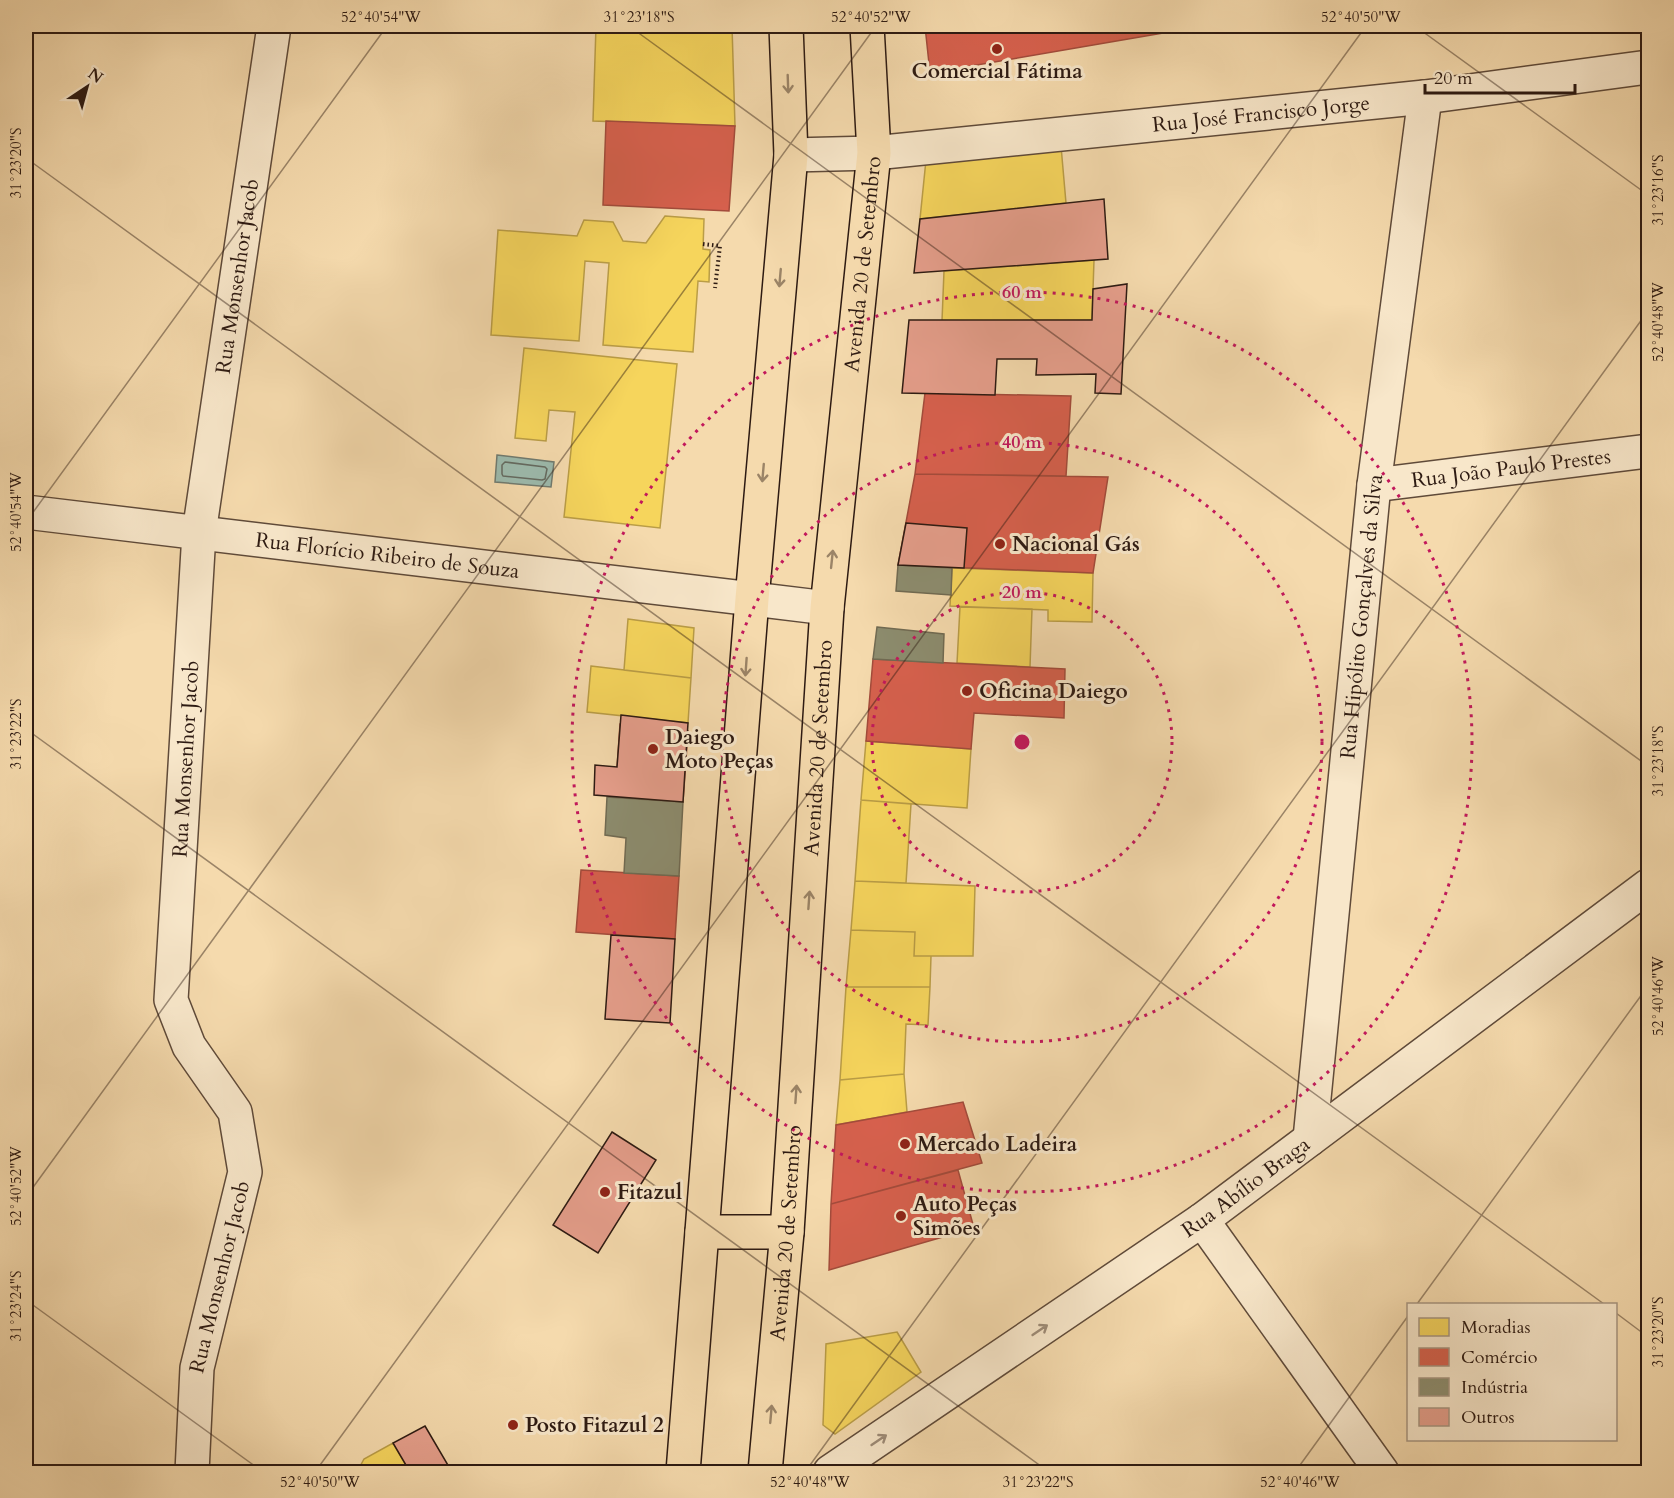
<svg xmlns="http://www.w3.org/2000/svg" width="1674" height="1498" viewBox="0 0 1674 1498" font-family="Cardo,serif">
<style>
.water{fill:#9cbaad;stroke:#707a6f;stroke-width:1.5}
.homes{fill:#f6d55c;stroke:#ba9d46;stroke-width:1.5}
.shops{fill:#d6604d;stroke:#a34b3b;stroke-width:1.5}
.industry{fill:#8c8c6e;stroke:#706a52;stroke-width:1.5}
.lines{fill:none;stroke-linecap:round;stroke-linejoin:round}
.shore{stroke:#646a60;stroke-width:1.5}
.building{fill:#e59e8b;stroke:#2d1a12;stroke-width:1.5}
.minor-casing{stroke:#5f4a39;stroke-width:36}
.major-casing{stroke:#2d1a12;stroke-width:36}
.path{stroke:#2d1a12;stroke-width:4;stroke-dasharray:1.5 3;stroke-linecap:butt}
.minor{stroke:#f8e7ca;stroke-width:33}
.major{stroke:#f5daad;stroke-width:33}
.oneway{stroke:#9b8467}
.oneway2{stroke:#9d8b77}
.ticks{fill:none;stroke:#2d1a12;stroke-width:1.5;stroke-opacity:0.45}
.ring{fill:none;stroke:#c2185b;stroke-width:3;stroke-dasharray:3 6}
.poi-dot{fill:#8f2418;stroke:#f8e7ca;stroke-width:2}
.labels{text-anchor:middle;stroke-width:6;stroke-linejoin:round;paint-order:stroke}
.poi-label{font-size:21px;font-weight:bold;fill:#2d1a12;stroke:#f8e7ca;text-anchor:start}
.street-label{font-size:21px;fill:#2d1a12;stroke:#f8e7ca}
.centre{fill:#c2185b;stroke:#f8e7ca;stroke-width:3}
.ring-label{font-size:18px;text-anchor:middle;font-weight:bold;fill:#c2185b;stroke:#f8e7ca;stroke-width:6;stroke-linejoin:round;paint-order:stroke}
.neatline{fill:none;stroke:#2d1a12;stroke-width:2}
.ticks-label{font-size:15px;text-anchor:middle;fill:#2d1a12}
</style>
<rect width="100%" height="100%" fill="#f5daad"/>
<filter id="stains"><feTurbulence type="fractalNoise" baseFrequency=".00333" numOctaves="4"/><feColorMatrix values="0 0 0 0 .2 0 0 0 0 .09 0 0 0 0 .02 0 0 0 .5 -.17"/></filter>
<radialGradient id="worn" r=".72"><stop offset=".6" stop-color="#630" stop-opacity="0"/><stop offset="1" stop-color="#630" stop-opacity=".3"/></radialGradient>
<!-- water -->
<path class="water" d="M497,455L554,462L551,487L495,482Z"/>
<!-- homes -->
<path class="homes" d="M596,26H732L735,126L593,121Z
M1061,146L1066,203L920,219L926,160Z
M665,216L704,219L703,249L710,250L709,282L698,281L693,352L603,345L609,263L585,261L579,341L491,335L498,230L577,236L584,220L613,222L623,241L646,243Z
M1094,260L1092,320L942,321L944,271Z
M524,348L677,364L660,528L564,517L575,412L549,410L546,441L515,438Z
M952,568L1093,573L1092,622L1048,621V610L950,606Z
M960,607L1032,609L1030,667L957,663Z
M628,619L694,628L691,678L624,670Z
M591,666L691,678L688,723L587,712Z
M866,741L971,749L967,808L861,800Z
M861,800L911,804L906,883L855,881Z
M855,881L975,886L973,956H914L915,932L851,930Z
M851,930L915,932L914,956H931L930,987H846Z
M846,987H930L928,1025L906,1024L904,1074L840,1080Z
M904,1074L907,1112L836,1125L840,1080Z
M897,1332L921,1372L835,1434L823,1425L826,1344Z
M393,1443L410,1472H357L364,1459Z"/>
<!-- shops -->
<path class="shops" d="M925,26H1204L930,73Z
M606,121L735,126L729,211L603,205Z
M925,393L1071,396L1066,476L915,474Z
M915,474L1108,477L1093,573L898,565Z
M873,659L1065,669L1064,718L974,713L971,749L866,741Z
M620,724L688,731L683,802L615,797Z
M581,870L679,876L675,939L576,932Z
M963,1102L982,1163L831,1204L836,1125Z
M958,1170L974,1228L829,1270L831,1204Z"/>
<!-- industry -->
<path class="industry" d="M898,565L952,568L951,595L896,591Z
M877,627L944,634L943,663L873,659Z
M607,797L683,802L679,876L624,873L626,838L605,835Z"/>
<g class="lines">
<!-- shore -->
<path class="shore" d="M505,462L545,467L547,469L545,479L542,480L503,476L502,474V465Z"/>
</g>
<!-- building -->
<path class="building" d="M1104,199L1108,259L914,273L920,219Z
M1127,284L1121,394L1095,393L1096,374L1036,375L1037,359H997L995,395L902,393L909,320H1092L1093,289Z
M906,523L967,528L964,568L898,565Z
M621,715L688,723L683,802L594,795L595,765L617,767Z
M611,935L675,939L670,1023L605,1019Z
M612,1132L656,1160L598,1253L553,1225Z
M425,1426L452,1472H410L393,1443Z"/>
<g class="lines">
<defs>
<g id="minor">
<path id="s1" d="M791,155L874,153L1425,97L1648,67"/>
<path id="s2" d="M1374,485L1648,451"/>
<path id="s3" d="M26,512L827,608"/>
<path id="s4" d="M1310,1139L1374,485L1425,97"/>
<path d="M1202,1220L1382,1472"/>
<path id="s5" d="M192,1472L197,1368L245,1172L235,1112L189,1046L171,1000L199,533L274,26"/>
<path id="s6" d="M830,1472L1202,1220L1648,886"/>
</g>
<g id="major">
<path d="M702,1232H787"/>
<path d="M683,1472L752,599L791,155L786,26"/>
<path id="s7" d="M765,1472L787,1232L827,608L874,153L867,26"/>
</g>
</defs>
<!-- minor casing -->
<use href="#minor" class="minor-casing"/>
<!-- major casing -->
<use href="#major" class="major-casing"/>
<!-- path -->
<path class="path" d="M703,244L720,246L715,288"/>
<!-- minor -->
<use href="#minor" class="minor"/>
<!-- major -->
<use href="#major" class="major"/>
</g>
<!-- one-way arrows -->
<defs><path id="oneway-shaft" d="M-6 0H5M1.5-3L5.5 0L1.5 3" fill="none" stroke-width="1.6" stroke-linecap="round" stroke-linejoin="round" transform="scale(1.5)"/></defs>
<g class="oneway">
<use href="#oneway-shaft" transform="translate(788 84) rotate(88)"/>
<use href="#oneway-shaft" transform="translate(780 278) rotate(95)"/>
<use href="#oneway-shaft" transform="translate(763 473) rotate(95)"/>
<use href="#oneway-shaft" transform="translate(832 559) rotate(-84)"/>
<use href="#oneway-shaft" transform="translate(746 667) rotate(94)"/>
<use href="#oneway-shaft" transform="translate(809 900) rotate(-86)"/>
<use href="#oneway-shaft" transform="translate(796 1094) rotate(-86)"/>
<use href="#oneway-shaft" transform="translate(771 1414) rotate(-85)"/>
</g>
<g class="oneway2">
<use href="#oneway-shaft" transform="translate(1040 1330) rotate(-34)"/>
<use href="#oneway-shaft" transform="translate(879 1440) rotate(-34)"/>
</g>
<!-- ticks -->
<path class="ticks" d="M629,26L1648,766M1415,26L1648,195M26,158L1604,1304M26,522L387,26M26,729L1049,1472M26,1197L876,26M26,1300L263,1472M1417,1304L1648,986M1616,1313L1648,1337M315,1472L1366,26M805,1472L1648,311M1295,1472L1408,1316"/>
<!-- distance rings -->
<g class="ring">
<circle cx="1022" cy="742" r="150"/>
<circle cx="1022" cy="742" r="300"/>
<circle cx="1022" cy="742" r="450"/>
</g>
<!-- markers -->
<g class="poi-dot">
<circle cx="997" cy="49" r="6"/>
<circle cx="1000" cy="544" r="6"/>
<circle cx="967" cy="691" r="6"/>
<circle cx="653" cy="749" r="6"/>
<circle cx="905" cy="1144" r="6"/>
<circle cx="605" cy="1192" r="6"/>
<circle cx="901" cy="1216" r="6"/>
<circle cx="513" cy="1425" r="6"/>
</g>
<g class="labels">
<!-- poi labels -->
<g class="poi-label">
<text x="997" y="78" text-anchor="middle">Comercial Fátima</text>
<text x="1012" y="551">Nacional Gás</text>
<text x="979" y="698">Oficina Daiego</text>
<text x="665" y="744">Daiego<tspan x="665" dy="24">Moto Peças</tspan></text>
<text x="917" y="1151">Mercado Ladeira</text>
<text x="617" y="1199">Fitazul</text>
<text x="913" y="1211">Auto Peças<tspan x="913" dy="24">Simões</tspan></text>
<text x="525" y="1432">Posto Fitazul 2</text>
</g>
<!-- street labels -->
<g class="street-label">
<text dy="7" stroke="none"><textPath href="#s1" startOffset="472">Rua José Francisco Jorge</textPath></text>
<text dy="7" stroke="none"><textPath href="#s7" startOffset="1212">Avenida 20 de Setembro</textPath></text>
<text dy="7" stroke="none"><textPath href="#s5" startOffset="1224">Rua Monsenhor Jacob</textPath></text>
<text dy="7" stroke="none"><textPath href="#s2" startOffset="138">Rua João Paulo Prestes</textPath></text>
<text dy="7" stroke="none"><textPath href="#s3" startOffset="364">Rua Florício Ribeiro de Souza</textPath></text>
<text dy="7" stroke="none"><textPath href="#s4" startOffset="525">Rua Hipólito Gonçalves da Silva</textPath></text>
<text dy="7" stroke="none"><textPath href="#s7" startOffset="726">Avenida 20 de Setembro</textPath></text>
<text dy="7" stroke="none"><textPath href="#s5" startOffset="738">Rua Monsenhor Jacob</textPath></text>
<text dy="7" stroke="none"><textPath href="#s6" startOffset="504">Rua Abílio Braga</textPath></text>
<text dy="7" stroke="none"><textPath href="#s7" startOffset="240">Avenida 20 de Setembro</textPath></text>
<text dy="7" stroke="none"><textPath href="#s5" startOffset="198">Rua Monsenhor Jacob</textPath></text>
</g>
</g>
<circle cx="1022" cy="742" r="9" class="centre"/>
<g class="ring-label">
<text x="1022" y="298">60 m</text>
<text x="1022" y="448">40 m</text>
<text x="1022" y="598">20 m</text>
</g>
<!-- margin -->
<rect width="1674" height="1498" fill="none" stroke="#f5daad" stroke-width="66"/>
<!-- legend -->
<rect x="1407" y="1303" width="210" height="138" fill="#f8e7ca" stroke="#a79580" stroke-width="1.5"/>
<rect x="1419" y="1318" width="30" height="18" fill="#f6d55c" stroke="#a79580" stroke-width="1.5"/>
<text x="1461" y="1333" font-size="18" fill="#2d1a12">Moradias</text>
<rect x="1419" y="1348" width="30" height="18" fill="#d6604d" stroke="#a79580" stroke-width="1.5"/>
<text x="1461" y="1363" font-size="18" fill="#2d1a12">Comércio</text>
<rect x="1419" y="1378" width="30" height="18" fill="#8c8c6e" stroke="#a79580" stroke-width="1.5"/>
<text x="1461" y="1393" font-size="18" fill="#2d1a12">Indústria</text>
<rect x="1419" y="1408" width="30" height="18" fill="#e59e8b" stroke="#a79580" stroke-width="1.5"/>
<text x="1461" y="1423" font-size="18" fill="#2d1a12">Outros</text>
<!-- north arrow -->
<g transform="translate(87 87) rotate(36)" stroke="#f8e7ca" stroke-width="4.5" paint-order="stroke">
<path d="M0-4.5L10 22L0 15L-10 22Z" fill="#2d1a12"/>
<text y="-9" font-size="16" font-weight="bold" text-anchor="middle" fill="#2d1a12">N</text>
</g>
<!-- scale -->
<path d="M1425 84v9h150v-9" fill="none" stroke="#2d1a12" stroke-width="3"/>
<text x="1434" y="84" font-size="18" fill="#2d1a12" stroke="#f8e7ca" stroke-width="4.5" paint-order="stroke">20 m</text>
<rect x="33" y="33" width="1608" height="1432" class="neatline"/>
<g class="ticks-label">
<text x="381" y="22">52°40'54"W</text>
<text x="639" y="22">31°23'18"S</text>
<text x="871" y="22">52°40'52"W</text>
<text x="1361" y="22">52°40'50"W</text>
<text transform="translate(16 163) rotate(-90)" y="5">31°23'20"S</text>
<text transform="translate(1658 190) rotate(-90)" y="5">31°23'16"S</text>
<text transform="translate(1658 322) rotate(-90)" y="5">52°40'48"W</text>
<text transform="translate(16 512) rotate(-90)" y="5">52°40'54"W</text>
<text transform="translate(16 734) rotate(-90)" y="5">31°23'22"S</text>
<text transform="translate(1658 761) rotate(-90)" y="5">31°23'18"S</text>
<text transform="translate(1658 996) rotate(-90)" y="5">52°40'46"W</text>
<text transform="translate(16 1186) rotate(-90)" y="5">52°40'52"W</text>
<text transform="translate(16 1306) rotate(-90)" y="5">31°23'24"S</text>
<text transform="translate(1658 1332) rotate(-90)" y="5">31°23'20"S</text>
<text x="320" y="1487">52°40'50"W</text>
<text x="810" y="1487">52°40'48"W</text>
<text x="1038" y="1487">31°23'22"S</text>
<text x="1300" y="1487">52°40'46"W</text>
</g>
<rect width="100%" height="100%" filter="url(#stains)"/>
<rect width="100%" height="100%" fill="url(#worn)"/>
</svg>
